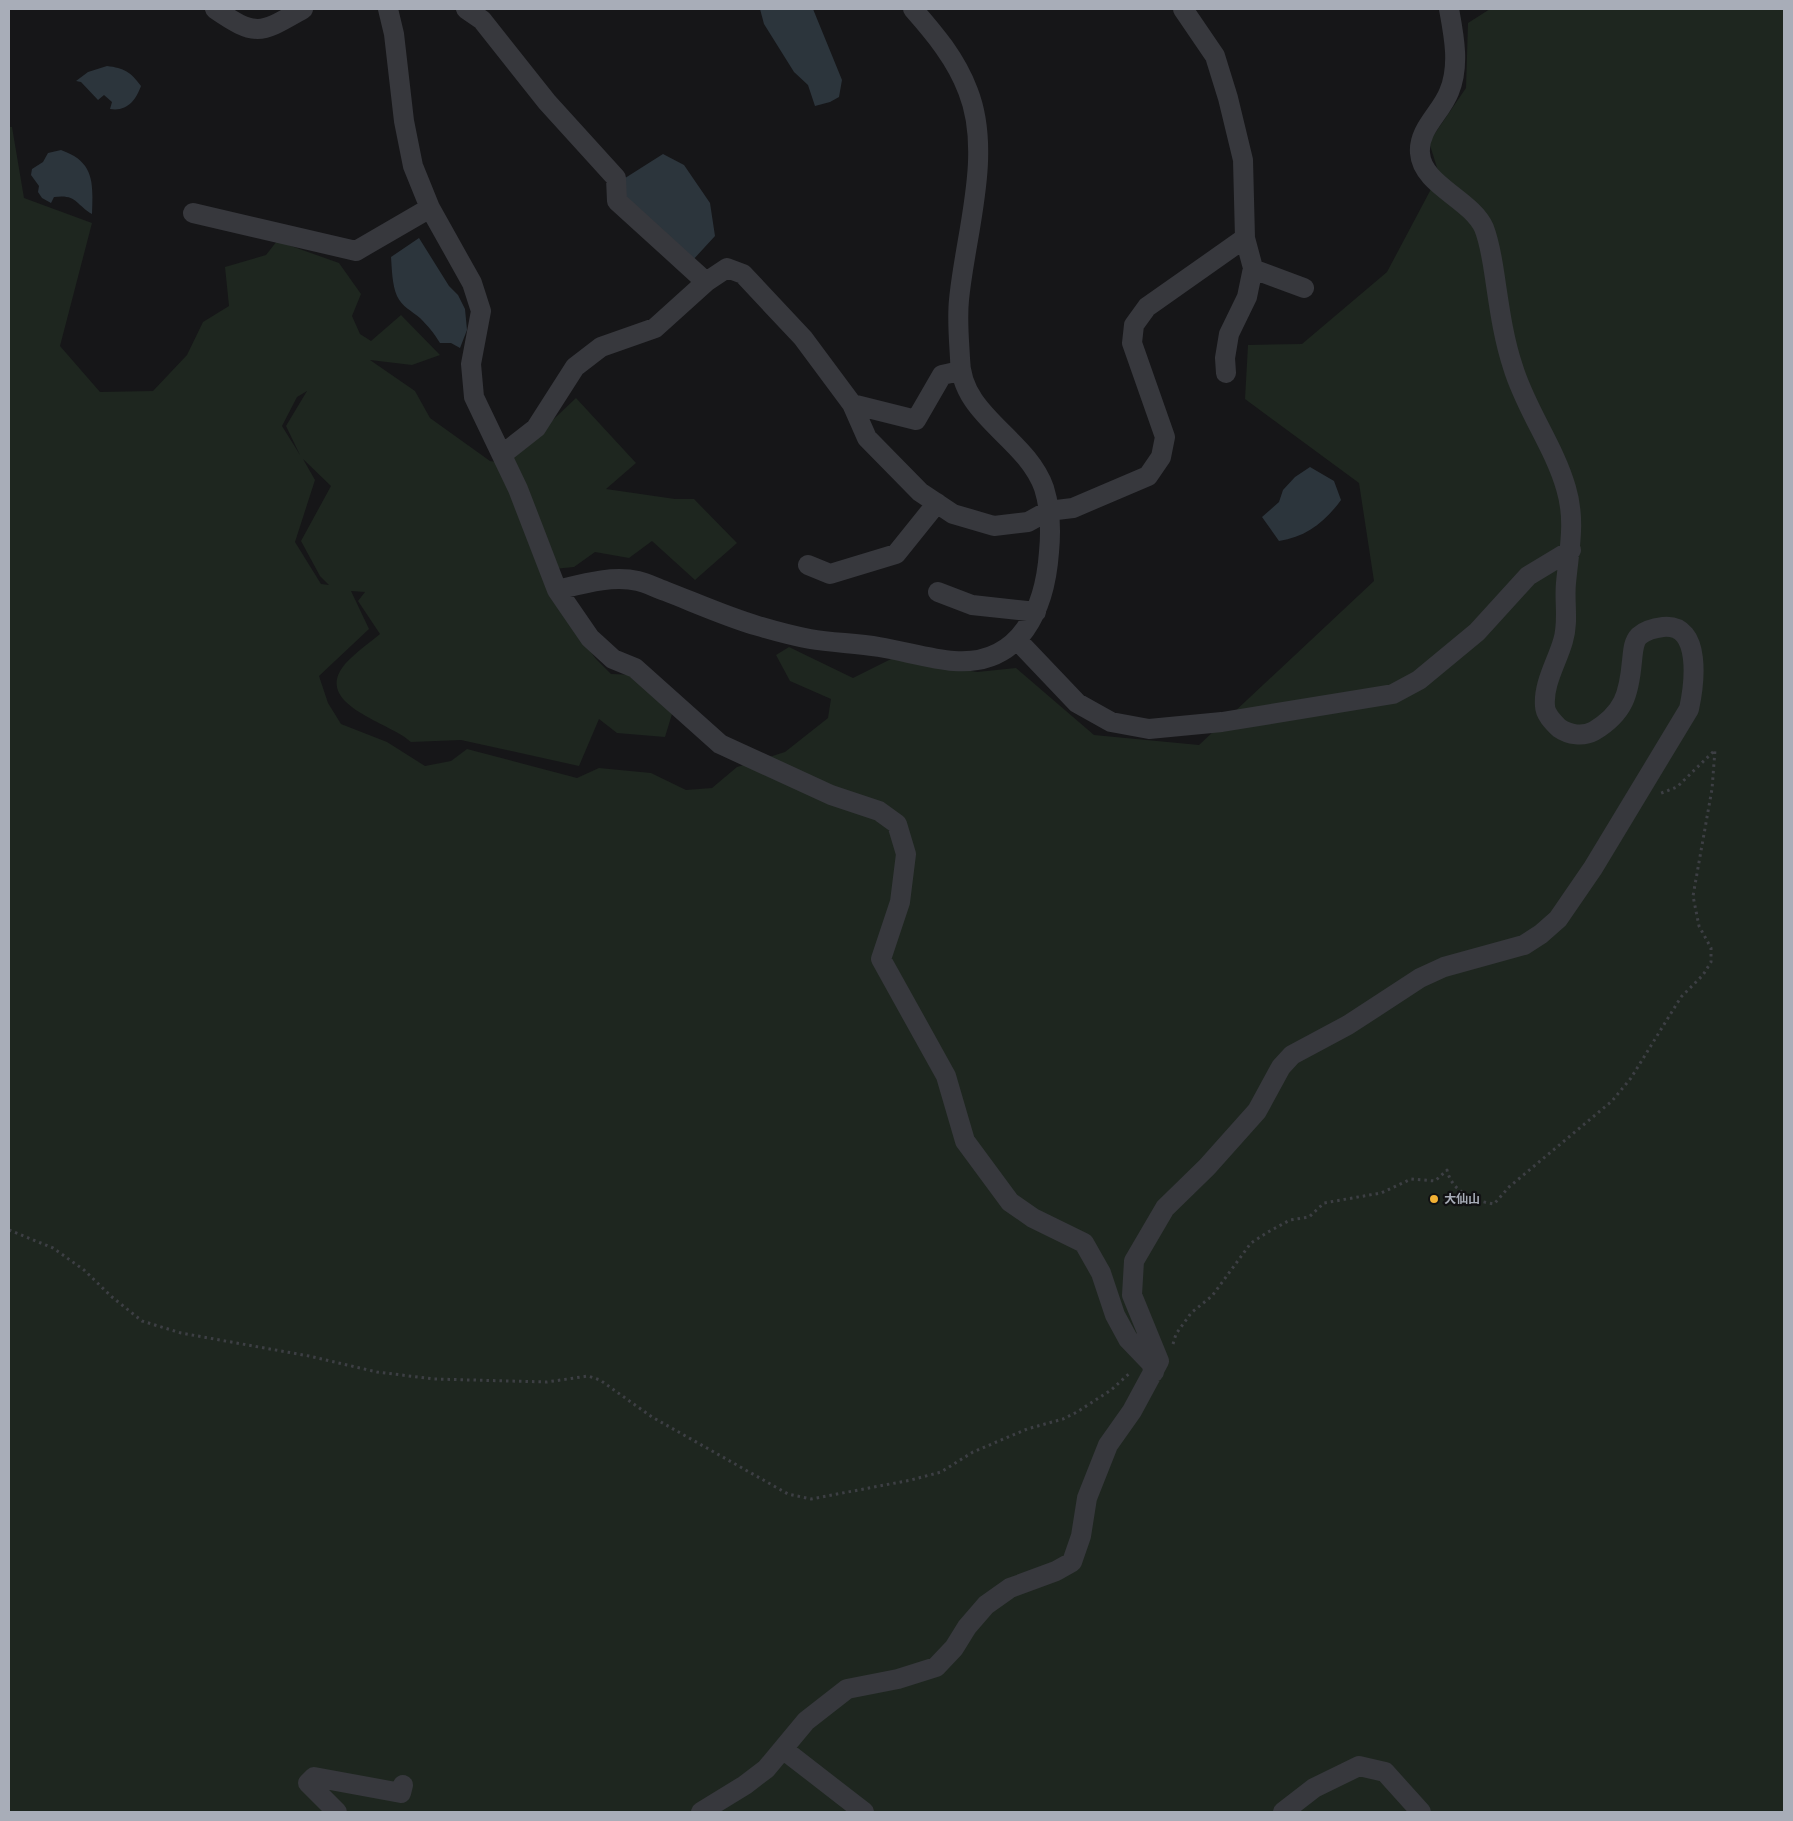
<svg xmlns="http://www.w3.org/2000/svg" width="1793" height="1821" viewBox="0 0 1793 1821" font-family="'Titillium Web','Noto Sans JP',sans-serif">
<style>
.green{fill:#1e261f;fill-rule:evenodd}
.water{fill:#2c353c}
.lines{fill:none;stroke-linecap:round;stroke-linejoin:round}
.path{stroke:#3d3f44;stroke-width:3;stroke-dasharray:2.5 4;stroke-linecap:butt}
.minor{stroke:#37383d;stroke-width:20}
.poi-dot{fill:#f2b134;stroke:#111113;stroke-width:2}
.labels{text-anchor:middle;stroke-width:4.5;stroke-linejoin:round;paint-order:stroke}
.poi-label{font-size:12px;font-weight:bold;fill:#a8adb8;stroke:#111113;text-anchor:start}
</style>
<rect width="100%" height="100%" fill="#161618"/>
<!-- green -->
<path class="green" d="M1490,9H1784V1812H9V127H12L24,198L92,223L60,346L100,392L153,391L187,355L203,322L229,306L225,267L266,255L277,241L339,263L361,294L352,316L360,334L371,341L401,315L440,355L412,365L370,360L415,391L430,418L490,461L502,463L519,452L576,398L636,463L606,489L675,499H694L737,543L695,580L652,541L629,558L595,552L574,567L543,570L549,596L596,659L611,674L636,675L672,714L665,737L617,733L599,719L579,766L461,740L411,742C390,722 311,705 345,664C355,653 369,643 380,634L358,601L365,592L351,591L369,629L319,676L328,703L341,724L387,742L425,766L451,761L467,749L577,778L599,768L651,773L686,790L712,788L737,767L785,752L828,718L831,699L790,681L776,655L789,647L853,678L893,658L977,672L1016,668L1094,735L1199,745L1374,581L1359,483L1245,399L1248,345L1302,344L1387,272L1439,174L1429,142L1466,88L1468,23ZM307,391L286,426L300,455L282,426L297,397ZM303,459L331,486L301,541L320,576L329,585L321,584L295,542L315,480Z"/>
<!-- water -->
<path class="water" d="M760,9H813L842,80L839,97L830,102L815,106L808,85L794,72L764,24Z
M107,66C124,68 131,72 141,86C136,100 127,112 110,109L112,102L104,95L98,100L81,82L76,81L88,72Z
M61,150C95,162 93,183 92,214C75,204 77,194 54,197L51,203L42,198L38,192L39,186L31,175L32,169L43,162L48,153Z
M663,154L684,165L710,203L715,236L692,261L622,200V180Z
M419,238L449,286L458,295L465,309L467,330L460,348L451,343H440C434,333 428,326 420,318C412,311 402,307 397,296C392,284 392,270 391,257Z
M1310,467L1334,481L1341,500C1325,522 1306,537 1279,541L1262,517L1279,502L1283,490L1295,477Z"/>
<g class="lines">
<!-- path -->
<path class="path" d="M9,1230L53,1248L84,1270L112,1297L142,1321L181,1333L309,1356L377,1372L434,1379L547,1382L588,1376L600,1380L652,1417L751,1473L788,1494L811,1499L911,1480L941,1472L973,1452L1027,1429L1063,1419L1077,1412L1111,1390L1131,1372
M1173,1344L1176,1334L1191,1313L1212,1296L1251,1243L1268,1232L1290,1220L1309,1217L1324,1203L1381,1193L1411,1179L1435,1181L1447,1170C1452,1192 1474,1201 1494,1204L1509,1187L1612,1101L1631,1078L1681,997L1703,975L1711,962V948L1699,926L1693,896L1712,789L1715,750L1677,787L1659,794"/>
<!-- minor -->
<path class="minor" d="M215,9C257,38 261,33 303,9
M388,9L394,34L404,121L413,166L430,208L472,283L481,311L471,364L474,397L518,489L557,590L590,638L613,659L635,668L720,744L831,795L879,811L897,824L906,854L900,902L881,959L946,1076L965,1141L1010,1202L1033,1218L1084,1243L1101,1273L1115,1315L1128,1339L1151,1363L1154,1372
M466,9L482,20L547,102L616,178L617,201L706,282
M193,213L356,251L430,208
M1253,269L1304,288
M1226,373L1225,358L1229,334L1247,297L1253,268L1245,238
M852,404L916,420L942,375L960,371
M503,454L536,428L575,367L601,347L655,328L706,282L727,268L743,274L803,338L852,404L867,438L920,492L953,514L994,526L1028,522L1048,511L1073,508L1148,476L1161,457L1165,437L1132,343L1134,325L1147,307L1245,238L1243,160L1228,98L1215,56L1183,9
M808,565L830,574L896,554L937,503
M557,590C582,584 612,575 638,581C647,583 656,588 665,591C696,603 727,617 758,626C775,631 793,636 810,639C833,643 856,643 879,647C904,651 930,659 954,661C1021,666 1045,608 1049,552C1051,531 1050,507 1044,488C1026,437 960,416 960,358C959,339 957,319 959,300C965,235 993,154 968,91C956,59 935,34 913,9
M938,592L972,605L1036,612
M1017,640L1077,703L1111,722L1149,729L1222,722L1393,694L1419,680L1477,632L1528,576L1571,550
M784,1750L864,1812
M337,1812L308,1783L314,1777L401,1793L403,1785
M701,1812L745,1785L766,1769L806,1721L847,1689L898,1679L936,1667L954,1648L967,1627L986,1605L1010,1588L1056,1571L1072,1562L1081,1536L1087,1498L1108,1445L1132,1411L1159,1361L1132,1295L1134,1261L1165,1208L1207,1167L1257,1111L1281,1067L1292,1055L1348,1025L1420,978L1444,967L1524,945L1541,934L1558,919L1593,868L1689,709C1694,686 1703,623 1663,627C1654,628 1646,630 1639,636C1633,642 1633,653 1632,661C1629,694 1624,713 1594,731C1583,737 1569,735 1559,728C1553,722 1545,714 1545,706C1543,684 1557,662 1563,641C1569,622 1564,601 1566,583C1569,550 1576,521 1566,488C1554,446 1526,410 1513,367C1504,340 1500,312 1496,285C1493,265 1491,246 1484,228C1471,199 1422,185 1420,153C1418,129 1441,113 1449,92C1460,66 1454,36 1449,9
M1283,1812L1314,1788L1359,1766L1385,1772L1421,1812"/>
</g>
<!-- markers -->
<circle class="poi-dot" cx="1434" cy="1199" r="5"/>
<g class="labels">
<!-- poi labels -->
<g class="poi-label">
<text x="1444" y="1203">大仙山</text>
</g>
</g>
<!-- border -->
<rect width="1793" height="1821" fill="none" stroke="#a8adb8" stroke-width="20"/>
</svg>
